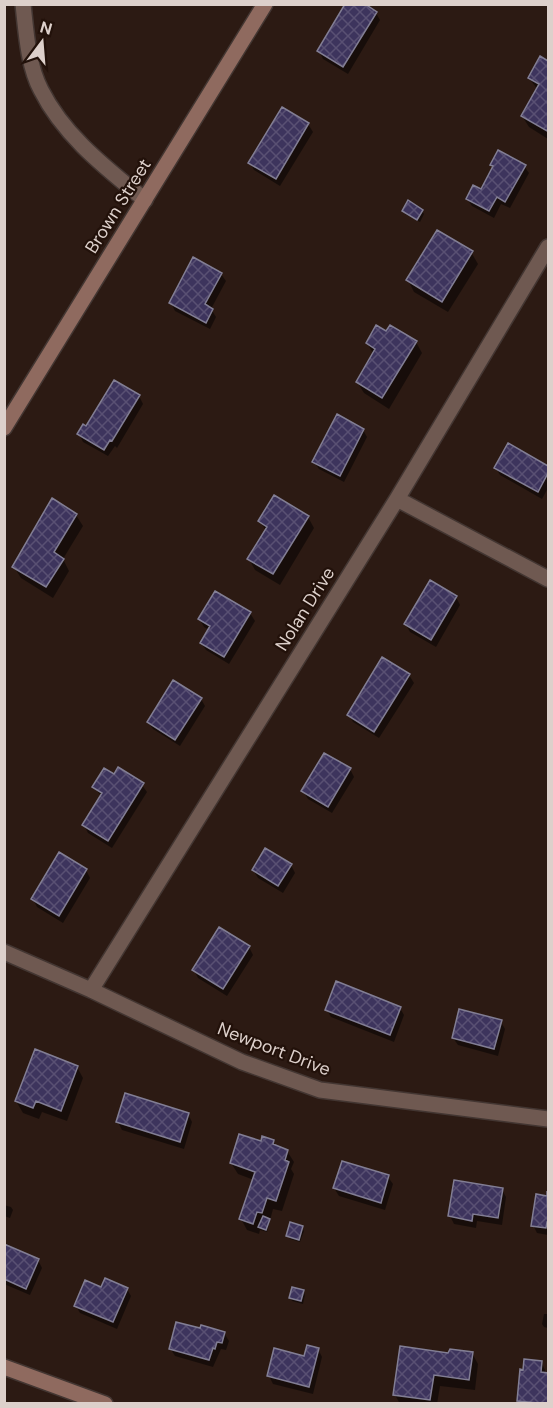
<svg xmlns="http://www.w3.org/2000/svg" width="553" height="1408" viewBox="0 0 553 1408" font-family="'DM Sans',sans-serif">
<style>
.shadow{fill:#0007}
.building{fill:url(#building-cross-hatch);stroke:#827e94;stroke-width:1.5}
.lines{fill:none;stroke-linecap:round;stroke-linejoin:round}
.street-casing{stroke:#433632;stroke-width:18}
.secondary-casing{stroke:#433632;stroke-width:18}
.street{stroke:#6f5951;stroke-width:15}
.secondary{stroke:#8f6a5f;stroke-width:15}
.labels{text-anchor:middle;stroke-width:4.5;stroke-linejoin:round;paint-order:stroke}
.street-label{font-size:18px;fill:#ddd0cb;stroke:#22110a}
</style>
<defs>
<pattern id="building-cross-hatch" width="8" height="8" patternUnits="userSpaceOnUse" patternTransform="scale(1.5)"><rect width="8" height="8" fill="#3d345d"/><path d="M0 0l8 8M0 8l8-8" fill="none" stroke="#595073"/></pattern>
</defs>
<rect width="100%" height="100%" fill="#2c1a13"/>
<!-- shadow -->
<path class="shadow" d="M376,13L380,20L348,74L323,59L319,51Z
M541,58L548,62V139L529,127L522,116L538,90L529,78Z
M308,124L313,132L280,186L254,170L250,163Z
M492,164L524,166L529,173L510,208L501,204L494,218L472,206L467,199L481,191L494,168Z
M404,211H422L424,214L420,222L405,214Z
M471,252L478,264L448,312L414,292L408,280Z
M221,274L226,281L211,309L216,317L210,329L175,311L171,303Z
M387,333L416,342L422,353L389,409L364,393L357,382L374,355L367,343Z
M139,396L143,404L117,448L115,446L108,456L83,442L79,434Z
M363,430L367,437L344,482L319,469L314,462Z
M509,445L548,467V488L542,499L500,475L496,468Z
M76,515L83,526L63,559L69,571L53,598L21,578L14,567Z
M308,517L314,528L280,585L255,570L249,559L266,531L260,521Z
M456,597L460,605L436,647L410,632L406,625Z
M250,613L255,621L229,664L206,650L201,643L209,630L204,627L200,620Z
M383,659L409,675L414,683L379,738L353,722L349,715Z
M201,699L205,706L180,746L153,729L148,722Z
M350,769L354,777L332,813L308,799L303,791Z
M114,776L142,785L147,792L112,848L88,833L84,825L102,797L94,787Z
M291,865L295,873L283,893L258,878L253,870Z
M86,870L90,878L63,923L37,907L33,899Z
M249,947L253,955L227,996L198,978L194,970Z
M400,1008L404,1015L394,1042L331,1017L327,1010Z
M501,1022L505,1029L498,1056L458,1045L453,1038Z
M77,1067L83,1078L67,1121L42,1112L39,1119L23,1113L16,1101Z
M188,1114L192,1122L184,1149L122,1130L118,1122Z
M273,1141L276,1147L287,1151L294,1162L291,1169L294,1174L282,1211L273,1209L267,1232L260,1230L259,1234L247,1230L241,1219L254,1180L238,1174L231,1163L262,1143Z
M388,1177L393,1184L385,1210L339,1196L334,1188Z
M502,1190L506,1197L502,1225L477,1221L476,1228L454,1224L450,1216Z
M548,1193V1235L537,1233L533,1225L538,1196L548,1197Z
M4,1205L11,1207L13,1210L10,1218L4,1216Z
M302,1227L304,1231L300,1242L290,1239L288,1236Z
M4,1246L38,1260L42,1268L30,1295L4,1284Z
M102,1289H127L131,1296L117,1329L80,1313L76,1306Z
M303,1291L305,1295L303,1304L292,1301L290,1298Z
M544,1314H548V1328L544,1327L542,1324Z
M224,1333L229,1341L226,1350L221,1349L213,1367L175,1356L170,1348Z
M318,1349L322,1357L313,1394L273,1384L269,1376Z
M472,1353L478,1364L475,1390L440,1386L437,1404H400L395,1395L449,1355Z
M541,1362L545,1370V1374H548V1404H520L518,1400Z"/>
<!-- building -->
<path class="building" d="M345,4H365L377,12L343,67L317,51Z
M540,56L548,61V128L547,131L521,116L539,84L528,78Z
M282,107L309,123L276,179L248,163Z
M498,150L526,165L505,202L497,197L489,211L466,199L473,185L481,189L493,166L490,165Z
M408,200L423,210L417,220L402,211Z
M437,230L473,251L442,302L406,280Z
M193,257L222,273L205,304L213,309L206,323L169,303Z
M376,325L386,331L390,325L417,341L382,398L356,382L375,349L366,343Z
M114,380L140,395L112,441L110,440L104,450L77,434L83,424L86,426Z
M337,414L364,429L340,476L312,462Z
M508,443L548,466V473L538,492L494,468Z
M274,495L309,516L273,574L247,559L267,527L258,521Z
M52,498L77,514L54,552L64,559L46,587L12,567Z
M430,580L457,596L431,640L404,624Z
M215,591L251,612L224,657L200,643L210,626L198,619Z
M382,657L410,674L374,732L347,715Z
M173,680L202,698L175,740L147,722Z
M324,753L351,768L328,807L301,791Z
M118,767L144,783L108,841L82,825L102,793L92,787L104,768L114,774Z
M265,848L292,864L278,886L252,870Z
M59,852L87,869L59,916L31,899Z
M219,927L250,946L223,989L192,970Z
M336,981L401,1007L390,1035L325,1010Z
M459,1009L502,1020L494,1049L452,1038Z
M35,1049L78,1066L61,1111L36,1101L33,1108L15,1101Z
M125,1093L189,1113L180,1142L116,1122Z
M239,1134L261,1141L262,1136L274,1140L273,1144L288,1150L285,1160L289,1162L276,1201L267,1198L262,1213L257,1212L253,1224L239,1219L255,1172L230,1163Z
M342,1161L389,1175L381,1203L333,1188Z
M454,1180L503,1188L498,1218L473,1214L472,1221L448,1216Z
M547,1191L548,1222H547L546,1228L531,1226L536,1194L547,1196Z
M263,1216L270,1219L266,1230L258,1227Z
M290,1222L303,1226L299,1240L286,1236Z
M4,1244L39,1259L26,1289L4,1279Z
M105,1278L128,1288L113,1322L74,1306L85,1280L101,1287Z
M292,1287L304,1290L301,1301L289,1298Z
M176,1322L200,1328L201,1325L225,1332L222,1343L217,1342L215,1349L213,1348L209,1360L169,1349Z
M307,1345L319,1348L309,1387L267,1376L274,1348L304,1356Z
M400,1346L448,1353L450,1349L473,1352L469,1380L434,1375L430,1400L393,1395Z
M524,1359L542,1361L541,1372L548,1373V1404L517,1401L520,1369L523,1370Z"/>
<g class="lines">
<defs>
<path id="street" d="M23,4C26,31 28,66 41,90C64,136 106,168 145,200
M397,499L548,579
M4,952L91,990L242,1062L320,1090L548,1119
M91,990L397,499L548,247"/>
<path id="secondary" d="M4,428L265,4
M4,1367L105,1404"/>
</defs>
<!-- street casing -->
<use href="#street" class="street-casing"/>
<!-- secondary casing -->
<use href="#secondary" class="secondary-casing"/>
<!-- street -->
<use href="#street" class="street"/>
<!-- secondary -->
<use href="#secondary" class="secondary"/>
</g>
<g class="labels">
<!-- street labels -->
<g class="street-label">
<text transform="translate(118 206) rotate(-58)" y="6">Brown Street</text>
<text transform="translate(305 609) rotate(-58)" y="6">Nolan Drive</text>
<text transform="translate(274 1049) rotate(21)" y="6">Newport Drive</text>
</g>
</g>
<!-- border -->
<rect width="553" height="1408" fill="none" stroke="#ddd0cb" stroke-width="12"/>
<!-- north arrow -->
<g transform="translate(42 42) rotate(16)" stroke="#22110a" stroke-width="4.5" paint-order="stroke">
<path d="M0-4.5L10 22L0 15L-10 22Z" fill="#ddd0cb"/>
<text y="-9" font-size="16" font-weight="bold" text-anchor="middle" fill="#ddd0cb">N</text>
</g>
</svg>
